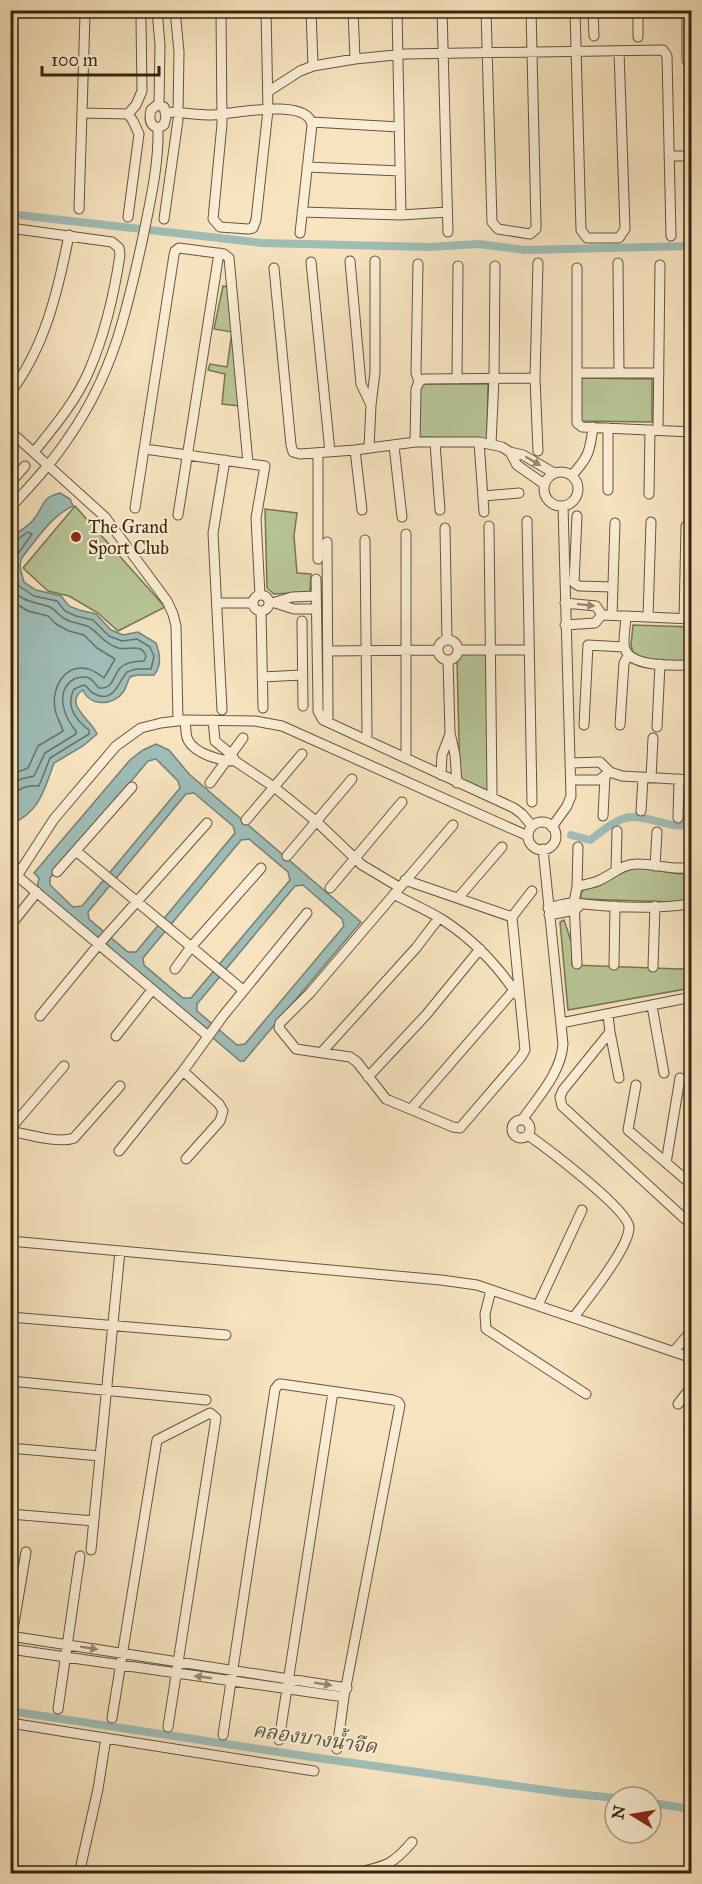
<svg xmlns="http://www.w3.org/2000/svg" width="702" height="1884" viewBox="0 0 702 1884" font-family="'IM FELL Great Primer','Noto Serif Thai',serif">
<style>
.green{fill:#b7c596;stroke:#787452;stroke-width:1.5}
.water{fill:#9ebdb7;stroke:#768074;stroke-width:1.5;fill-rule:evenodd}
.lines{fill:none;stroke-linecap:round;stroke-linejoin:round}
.shore{stroke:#6c7063;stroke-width:1.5}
.canal{stroke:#9ebdb7;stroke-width:8}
.minor-casing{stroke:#68543b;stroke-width:11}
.minor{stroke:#faedd5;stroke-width:9}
.oneway{fill:#9a8872}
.poi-dot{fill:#8f2418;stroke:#faedd5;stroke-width:2}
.labels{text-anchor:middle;stroke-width:4.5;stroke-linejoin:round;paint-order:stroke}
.poi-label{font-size:18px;fill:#39240f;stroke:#faedd5;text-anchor:start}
.water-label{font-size:20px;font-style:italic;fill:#575241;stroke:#faedd5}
</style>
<rect width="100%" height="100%" fill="#f7e3bf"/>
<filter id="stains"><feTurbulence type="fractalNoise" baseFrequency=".00333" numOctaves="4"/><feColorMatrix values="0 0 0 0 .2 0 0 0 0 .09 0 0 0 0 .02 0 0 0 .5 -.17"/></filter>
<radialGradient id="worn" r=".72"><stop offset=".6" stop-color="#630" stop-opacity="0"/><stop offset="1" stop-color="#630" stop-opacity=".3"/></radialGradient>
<!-- green -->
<path class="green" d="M223,286L229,287L239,406L222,404L225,374L208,370L210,364L227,367L232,332L214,329Z
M581,378L652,379V422L580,421Z
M420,384H488L487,439L418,437Z
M75,506L165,607L118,631L98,613L69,596L48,591L23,568Z
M265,509L297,513L294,536L297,573L311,574L310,592L274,594L267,588Z
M633,625L691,627V661C672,661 650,664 633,653L631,645Z
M486,653L489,794L460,781L457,659L463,654Z
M635,867L680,874L691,871V900L675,902L581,899V893L584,889Z
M564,920L572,944V965L680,969L691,967V988L568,1010L560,922Z"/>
<!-- water -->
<path class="water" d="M60,493L70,499L73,506C51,516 36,540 21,559L20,568L24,582L36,590L61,596L69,606L79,610L96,614L111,630L123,635L138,632L156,643C160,654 162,665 154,675H137L130,677C128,681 126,687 124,691C114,706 90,707 83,690C62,704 93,721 97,734L83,746L54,763C44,790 40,812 11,824V537C18,532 28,527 34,519C45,506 40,498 60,493Z
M156,744L169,750L189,774L361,922L244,1061H240L37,888L39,878L34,873L130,760L143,750ZM156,759L178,781L180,788L82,906L73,907L50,885V878L148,761ZM194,793L233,826L235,833L136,952H128L89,919L88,912L186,794ZM249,839L288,872L290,880L191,998H183L144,965L143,958L241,840ZM303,885L342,919L344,926L245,1044L237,1045L197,1011V1004L295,886Z"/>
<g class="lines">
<!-- shore -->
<path class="shore" d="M10,541H15L28,532L32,534L15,558L14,569L19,586L34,596L57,601L65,611L76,616L93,620L109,636L122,641L137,639L150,647L154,656L151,669H136L127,672C118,683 113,704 95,694C89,692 89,687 84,685L74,689C65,706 76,720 89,730V734L50,758L39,786C26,785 17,788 10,801
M10,585C18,602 36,602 50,607C56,610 59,616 65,619C72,623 80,623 87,626C98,631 102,643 118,648C129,651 141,642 146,656L144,661C136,661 126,662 120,668C112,677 114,689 99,688C96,685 93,680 89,678C84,676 79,677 74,679C54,691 64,717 76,731V734L45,753L34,776L21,779L10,788
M10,600L28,611L48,616L56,624L69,631L84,635L97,648L115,659L104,678C99,675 94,670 88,669C64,663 51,689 55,709C56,717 61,723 63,731L38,746L28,768L10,775"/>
<!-- canal -->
<path class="canal" d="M10,214L262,243L429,247L479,244L525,250L692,246
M571,835L590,840C600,833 611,823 622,819C645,811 668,831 692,824
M10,1711L318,1758L566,1793L615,1798
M651,1803L692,1809"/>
<defs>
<path id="minor" d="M157,10L160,45L159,105
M175,10L179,52L178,112
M221,10L222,124L213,219L220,227L248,229L253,228L256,220L268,110L266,10
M311,10L313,66
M353,10L355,59
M397,10L401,215
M442,10L448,232
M486,10L492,222L498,229L530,234L536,229V224L531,10
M575,10L581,230L587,238H619L625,229L619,51
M593,10L594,36
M687,10V60L692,68
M638,37V10
M269,91L300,71L313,66L355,59L405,54L663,50L667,56L671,236
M157,105L164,107L166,117L164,125L158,128C149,125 149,118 151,110Z
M165,112C181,112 196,115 212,115C233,114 308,97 312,125L300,233
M82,113L128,114L133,121L139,134L128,217
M128,114L136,105L142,91L141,20
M312,122L399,127
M669,156H692
M307,167L400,171
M79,209L85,15
M302,212L401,215L447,212
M164,219L178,120
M10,228L112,242L119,248L120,255C114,295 105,334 89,371C76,401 54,427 34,452
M10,251L15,229
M350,261L361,384L371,405
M311,262L330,452
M538,263L535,378L538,451
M618,263L619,373
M418,264L416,373L419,382
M274,268L291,445L293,452L300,454L355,450L415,442H479L502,447L510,452L523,455L554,473
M577,268V423L582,427L692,432
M577,373H659
M457,379L458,266
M10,393C45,347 58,291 69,235
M658,430L660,265
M10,431L105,517L167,601L173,614L176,626L178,721
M415,442L416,389L419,382L424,379L535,378
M479,442L484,512
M435,443L440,510
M491,444L494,378L495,266
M394,446L402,517
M369,448L371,405L375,372V261
M145,449L265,466L256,518L260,595
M355,450L362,510
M510,452L517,465L544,484
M544 489a17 17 0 1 1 34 0a17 17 0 1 1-34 0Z
M572,475C588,458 590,452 593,427
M10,483L25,466
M608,490V428
M649,494L650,430
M483,496L519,493
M10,508C31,485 52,463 69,437C113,374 127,311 143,237C150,202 159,165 158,128
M135,508L174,255L175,251L179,248L224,254L229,258L248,463
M178,515L219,253
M577,516L574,583L579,586L612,587
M527,521L532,802
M489,526L492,793
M445,528L447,640
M406,534V753
M365,540L367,734
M327,542L328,718
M318,559V453
M316,579L318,704V711L323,720L514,808L522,814L532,826
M253 603a8 8 0 1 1 16 0a8 8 0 1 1-16 0Z
M217,603H253
M275,603L294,609H316
M565,603L596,606L602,615
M269,604L292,597L316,596
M261,611L263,708
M602,615L692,619
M612,615L615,523
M626,616C626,626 622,640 625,649C632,668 675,665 692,665
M648,617L651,522
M684,619L686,526
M302,621L303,706
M565,625L595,623L602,615
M438 650a10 10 0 1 1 20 0a10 10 0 1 1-20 0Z
M459,650H529
M328,651L438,650
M448,660L450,733L455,755L457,783
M262,677L302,675
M222,710L213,533L225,460
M185,720C186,726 185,734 188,740C195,754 221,761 235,761
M213,720L215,741L232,755L235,761L274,787L317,822L362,865L399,887
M584,725L588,645L624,647
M620,725L624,663L628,656
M657,727L660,664
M571,763L600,762L610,772L599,780H572
M610,772L622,776L692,780
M441,775L442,755L450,734
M651,778L653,738
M690,780L692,757
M210,783L243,738
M641,811L643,778
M603,816L605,776
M678,818L679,779
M246,820L302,754
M528 836a14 14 0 1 1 28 0a14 14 0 1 1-28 0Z
M453,825L310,993L280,1023L279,1028L296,1049L350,1057L357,1062L386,1099L453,1127L460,1128L521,1057L525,1050L512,917L532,891
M552,827L567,806L571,796L563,506
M76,851L243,990
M287,856L352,779
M655,866L657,832
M10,870L208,1036
M616,870L617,831
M57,872L132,787
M17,876L54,819L116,746L141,728L161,723L185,720L255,721L282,726L528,836
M405,880L512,917
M577,887L578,847
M330,888L402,802
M394,894C410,903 427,910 443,920C474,940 498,966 518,996
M458,898L502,847
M548,908C556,906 567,902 575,903C605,907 663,910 692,903
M549,915L575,910L579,906
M10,926L37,892
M577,964L574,902L577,887C584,884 592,884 600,880C613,874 623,863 639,864C657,864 673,871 692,867
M691,964L692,951
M614,965L615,906
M653,967L655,906
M175,969L191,947L261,868
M652,1006L664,1073
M608,1015L610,1032L563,1090L560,1097L562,1106L686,1220
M40,1016L99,944L207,823
M561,1023L692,997
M610,1032L619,1078
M116,1036L152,990
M321,1053L416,948L439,918
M183,1071L219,1104L223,1111L220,1121L186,1159
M368,1077L426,1015L480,949
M636,1085L628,1130L692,1185
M411,1109L514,990
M522,1120C538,1097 561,1073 563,1044L543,849
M512 1129a9 9 0 1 1 18 0a9 9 0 1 1-18 0Z
M10,1129L64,1066
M10,1131C27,1134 58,1144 74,1138L120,1086
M528,1135C545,1147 628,1209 629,1227C630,1247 587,1299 574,1317
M119,1151L183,1071L223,1016L307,913
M666,1163L680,1078
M10,1241L441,1280L477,1285L692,1358
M491,1290L485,1314L486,1329L586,1394
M538,1305L582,1210
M10,1317L226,1335
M674,1351L687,1336
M10,1381L206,1400
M678,1404L692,1386
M689,1431L692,1428
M10,1448L100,1456
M10,1514L94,1521
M91,1550L120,1251
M10,1636L347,1688
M11,1641L26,1552
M10,1649L344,1697
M58,1709L80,1556
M112,1718L157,1440L210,1413L216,1418L168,1727
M10,1723L314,1771
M223,1735L275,1389L279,1384H281L393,1400L398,1402L400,1405L344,1697L337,1749
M279,1740L333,1392
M79,1874L98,1789L106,1738
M352,1874C383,1866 390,1868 412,1842"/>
</defs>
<!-- minor casing -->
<use href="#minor" class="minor-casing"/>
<!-- minor -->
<use href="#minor" class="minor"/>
</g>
<!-- one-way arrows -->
<defs><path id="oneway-solid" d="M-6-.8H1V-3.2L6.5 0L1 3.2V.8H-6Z" transform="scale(1.5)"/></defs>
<g class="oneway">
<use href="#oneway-solid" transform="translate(533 461) rotate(30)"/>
<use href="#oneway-solid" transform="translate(586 605) rotate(6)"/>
<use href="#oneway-solid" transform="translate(89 1648) rotate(9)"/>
<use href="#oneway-solid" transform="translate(203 1677) rotate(-172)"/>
<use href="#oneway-solid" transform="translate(323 1684) rotate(9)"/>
</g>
<!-- markers -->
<circle class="poi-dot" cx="76" cy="537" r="6"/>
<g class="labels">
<!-- poi labels -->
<g class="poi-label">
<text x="88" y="533">The Grand<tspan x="88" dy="21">Sport Club</tspan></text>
</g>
<!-- water labels -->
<g class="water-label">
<text transform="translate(315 1738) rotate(8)" y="7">คลองบางน้ำจืด</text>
</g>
</g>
<!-- margin -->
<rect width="702" height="1884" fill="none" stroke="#f7e3bf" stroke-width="36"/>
<rect x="12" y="12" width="678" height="1860" fill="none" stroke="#39240f" stroke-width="3"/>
<rect x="18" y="18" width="666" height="1848" fill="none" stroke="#39240f" stroke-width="1.5"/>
<!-- north arrow -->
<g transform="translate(633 1815) rotate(281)"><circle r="28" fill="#faedd5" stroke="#ad9d86" stroke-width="1.5"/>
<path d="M0-4.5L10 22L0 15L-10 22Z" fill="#8f2418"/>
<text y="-9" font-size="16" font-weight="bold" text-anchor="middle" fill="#39240f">N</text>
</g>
<!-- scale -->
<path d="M42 66v9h117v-9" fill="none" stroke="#39240f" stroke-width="3"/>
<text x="51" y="66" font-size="18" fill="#39240f" stroke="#faedd5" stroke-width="4.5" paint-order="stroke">100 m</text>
<rect width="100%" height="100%" filter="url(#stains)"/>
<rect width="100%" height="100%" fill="url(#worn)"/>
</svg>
